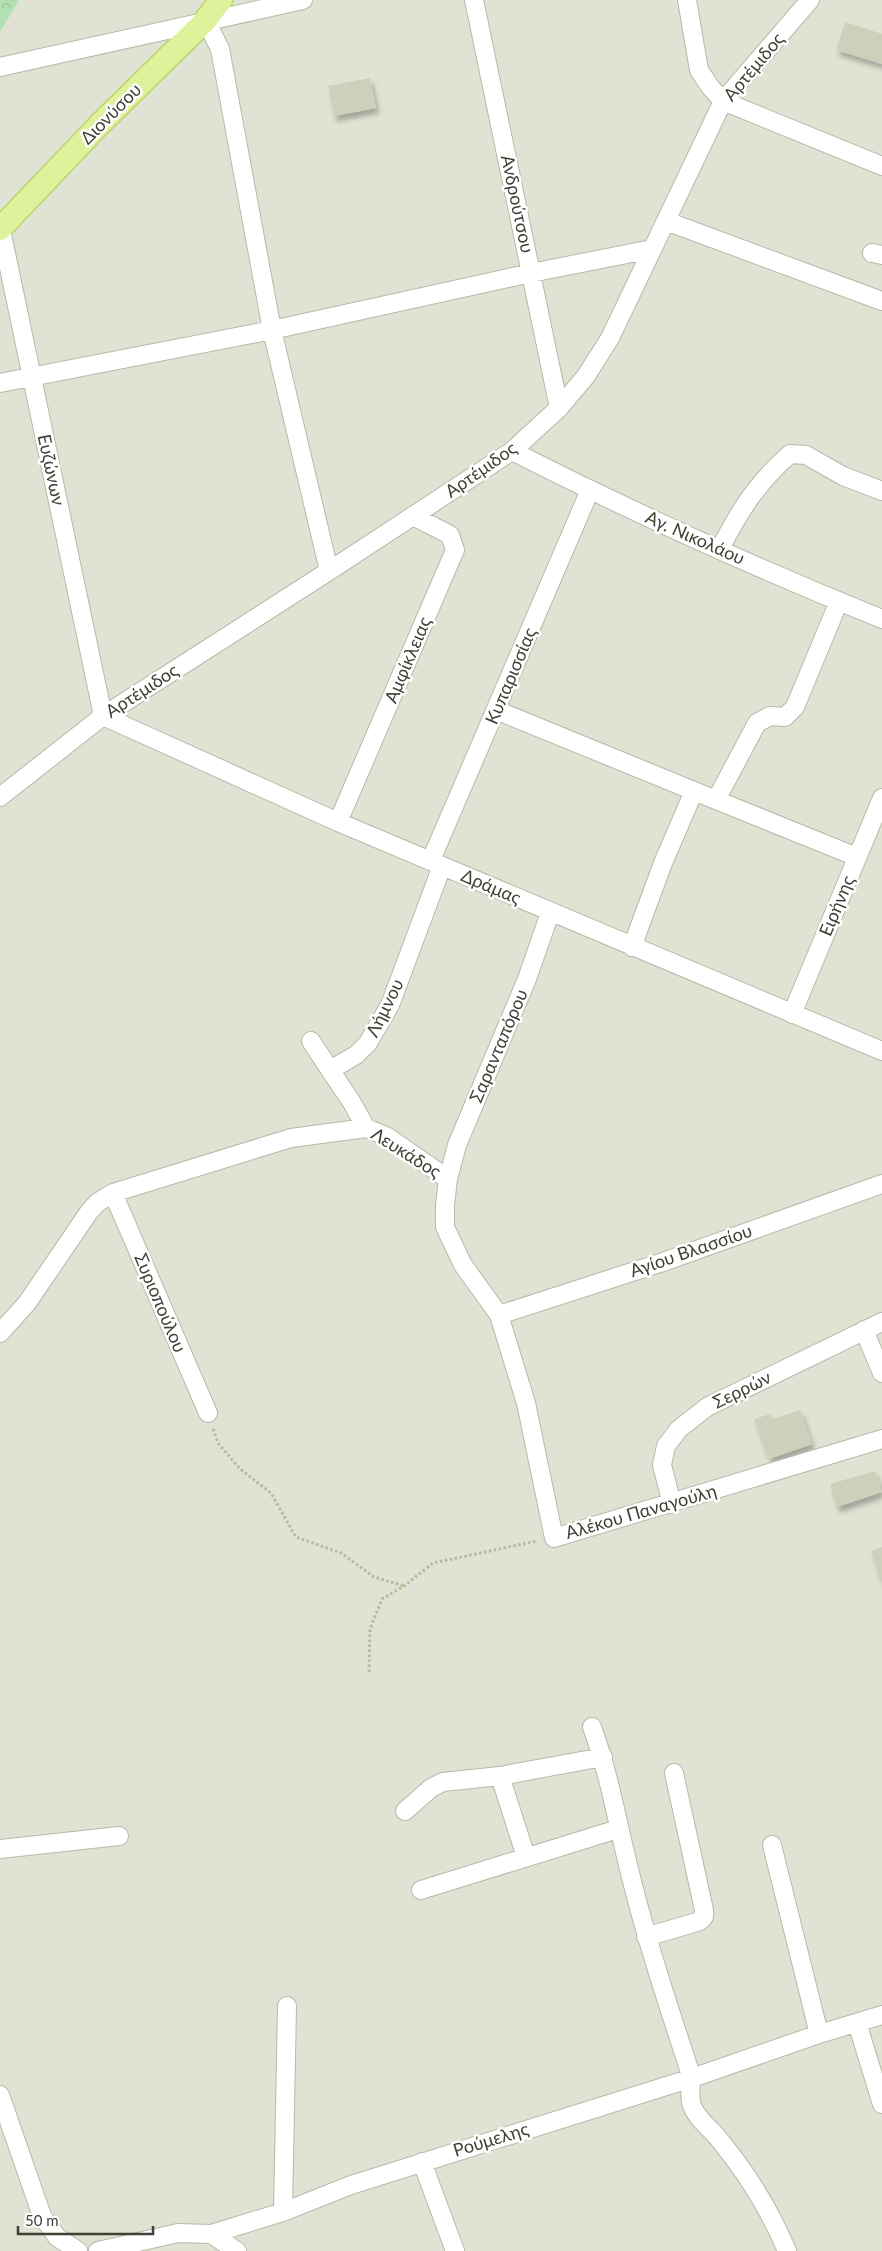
<svg xmlns="http://www.w3.org/2000/svg" width="882" height="2251" viewBox="0 0 882 2251" font-family="Lato,sans-serif">
<style>
.residential{fill:#e0e3d3}
.park{fill:url(#park-crowns)}
.building{fill:#cdd0bb;filter:url(#shadow)}
.lines{fill:none;stroke-linecap:round;stroke-linejoin:round}
.minor-casing{stroke:#b6baa8;stroke-width:20}
.major-casing{stroke:#bdd56d;stroke-width:25}
.path{stroke:#b5ba9b;stroke-width:3;stroke-dasharray:2.5 2.5;stroke-linecap:butt}
.minor{stroke:#fff;stroke-width:18}
.major{stroke:#ddf29b;stroke-width:22}
.labels{text-anchor:middle;stroke-width:5;stroke-linejoin:round;paint-order:stroke}
.street-label{font-size:18px;fill:#3f4135;stroke:#fff}
</style>
<defs>
<pattern id="park-crowns" width="20" height="18" patternUnits="userSpaceOnUse" patternTransform="scale(1.25)"><rect width="20" height="18" fill="#b2e0b1"/><path d="M2 6a3 3 0 1 1 6 0M12 15a3 3 0 1 1 6 0" fill="none" stroke="#9ac199"/></pattern>
<filter id="shadow"><feDropShadow dx="3" dy="5.5" stdDeviation="2.5" flood-color="#0004"/></filter>
</defs>
<rect width="100%" height="100%" fill="#edf0e4"/>
<!-- residential -->
<path class="residential" d="M0,0H882V2251H0Z"/>
<!-- park -->
<path class="park" d="M0,0H19L0,32Z"/>
<!-- building -->
<path class="building" d="M845,22L882,34V64L836,50Z
M370,78L376,108L334,116L328,86Z
M800,1410L812,1444L769,1459L754,1419L770,1414L773,1419Z
M875,1471L882,1492L837,1507L830,1484Z
M882,1547V1583L871,1551Z"/>
<g class="lines">
<defs>
<path id="minor" d="M474,0L559,408
M687,0L699,70L711,88L723,101L882,166
M204,22L212,33L220,49L272,330L329,571
M0,67L303,0
M666,221L882,301
M0,225L103,716
M872,253L882,255
M0,383L272,330L531,273L652,249
M512,451C632,512 756,568 882,619
M720,549C740,510 756,484 790,454L806,455L843,476L882,491
M496,710L694,791L663,863L632,947
M103,716L338,822L882,1051
M694,791L716,800L757,723L770,716L785,717L795,707L839,601
M0,797L103,716L329,571L512,451L559,408L586,376L610,338L723,101L810,0
M716,800L857,857
M338,822L455,550L450,535L413,516
M431,860L590,490
M792,1014L882,798
M311,1041L330,1070
M366,1128L351,1101L330,1070L356,1055L368,1043L390,1005L442,866
M448,1179L457,1145L527,979L550,913
M113,1193L208,1413
M499,1315L663,1262L882,1184
M864,1330L882,1373
M0,1333L27,1303L89,1212L97,1203L113,1193L291,1138L366,1128L386,1136L448,1179L445,1205V1227L463,1265L499,1315L526,1403L554,1538L882,1439
M672,1504L662,1465L666,1446L679,1429L707,1407L882,1322
M592,1727C610,1776 618,1827 631,1877C647,1942 668,2005 689,2069C693,2081 688,2095 692,2106C697,2119 710,2128 718,2138C746,2172 770,2210 787,2251
M500,1776L526,1857
M405,1811L431,1788L443,1782L500,1776L603,1757
M772,1845L819,2034
M0,1849L119,1836
M421,1890L618,1829
M646,1937L700,1921L704,1917V1910L674,1773
M857,2023L882,2104
M0,2095L42,2216L57,2237L78,2251
M422,2162L455,2251
M283,2212L287,2006
M211,2234L237,2251
M98,2251L178,2233L211,2234L283,2212L351,2185L692,2078L819,2034L882,2015"/>
<path id="major" d="M0,229L99,125L204,22L221,0"/>
</defs>
<!-- minor casing -->
<use href="#minor" class="minor-casing"/>
<!-- major casing -->
<use href="#major" class="major-casing"/>
<!-- path -->
<path class="path" d="M213,1429L218,1443L240,1469L271,1493L296,1537L341,1553L374,1577L404,1586
M369,1672L370,1629L382,1599L404,1586L433,1563L537,1541"/>
<!-- minor -->
<use href="#minor" class="minor"/>
<!-- major -->
<use href="#major" class="major"/>
</g>
<g class="labels">
<!-- street labels -->
<g class="street-label">
<text transform="translate(754 67) rotate(-50)" y="6">Αρτέμιδος</text>
<text transform="translate(111 114) rotate(-45)" y="6">Διονύσου</text>
<text transform="translate(517 204) rotate(78)" y="6">Ανδρούτσου</text>
<text transform="translate(51 470) rotate(78)" y="6">Ευζώνων</text>
<text transform="translate(481 470) rotate(-35)" y="6">Αρτέμιδος</text>
<text transform="translate(695 538) rotate(24)" y="6">Αγ. Νικολάου</text>
<text transform="translate(408 660) rotate(-67)" y="6">Αμφίκλειας</text>
<text transform="translate(511 676) rotate(-67)" y="6">Κυπαρισσίας</text>
<text transform="translate(142 691) rotate(-33)" y="6">Αρτέμιδος</text>
<text transform="translate(491 887) rotate(23)" y="6">Δράμας</text>
<text transform="translate(837 906) rotate(-67)" y="6">Ειρήνης</text>
<text transform="translate(385 1008) rotate(-64)" y="6">Λήμνου</text>
<text transform="translate(499 1046) rotate(-67)" y="6">Σαρανταπόρου</text>
<text transform="translate(406 1153) rotate(32)" y="6">Λευκάδος</text>
<text transform="translate(691 1251) rotate(-19)" y="6">Αγίου Βλασσίου</text>
<text transform="translate(160 1303) rotate(67)" y="6">Συριοπούλου</text>
<text transform="translate(742 1390) rotate(-26)" y="6">Σερρών</text>
<text transform="translate(641 1512) rotate(-16)" y="6">Αλέκου Παναγούλη</text>
<text transform="translate(491 2140) rotate(-17)" y="6">Ρούμελης</text>
</g>
</g>
<!-- scale -->
<path d="M18 2226v8h135v-8" fill="none" stroke="#3f4135" stroke-width="2.5"/>
<text x="25" y="2226" font-size="15" fill="#3f4135" stroke="#ffffff" stroke-width="4" paint-order="stroke">50 m</text>
</svg>
